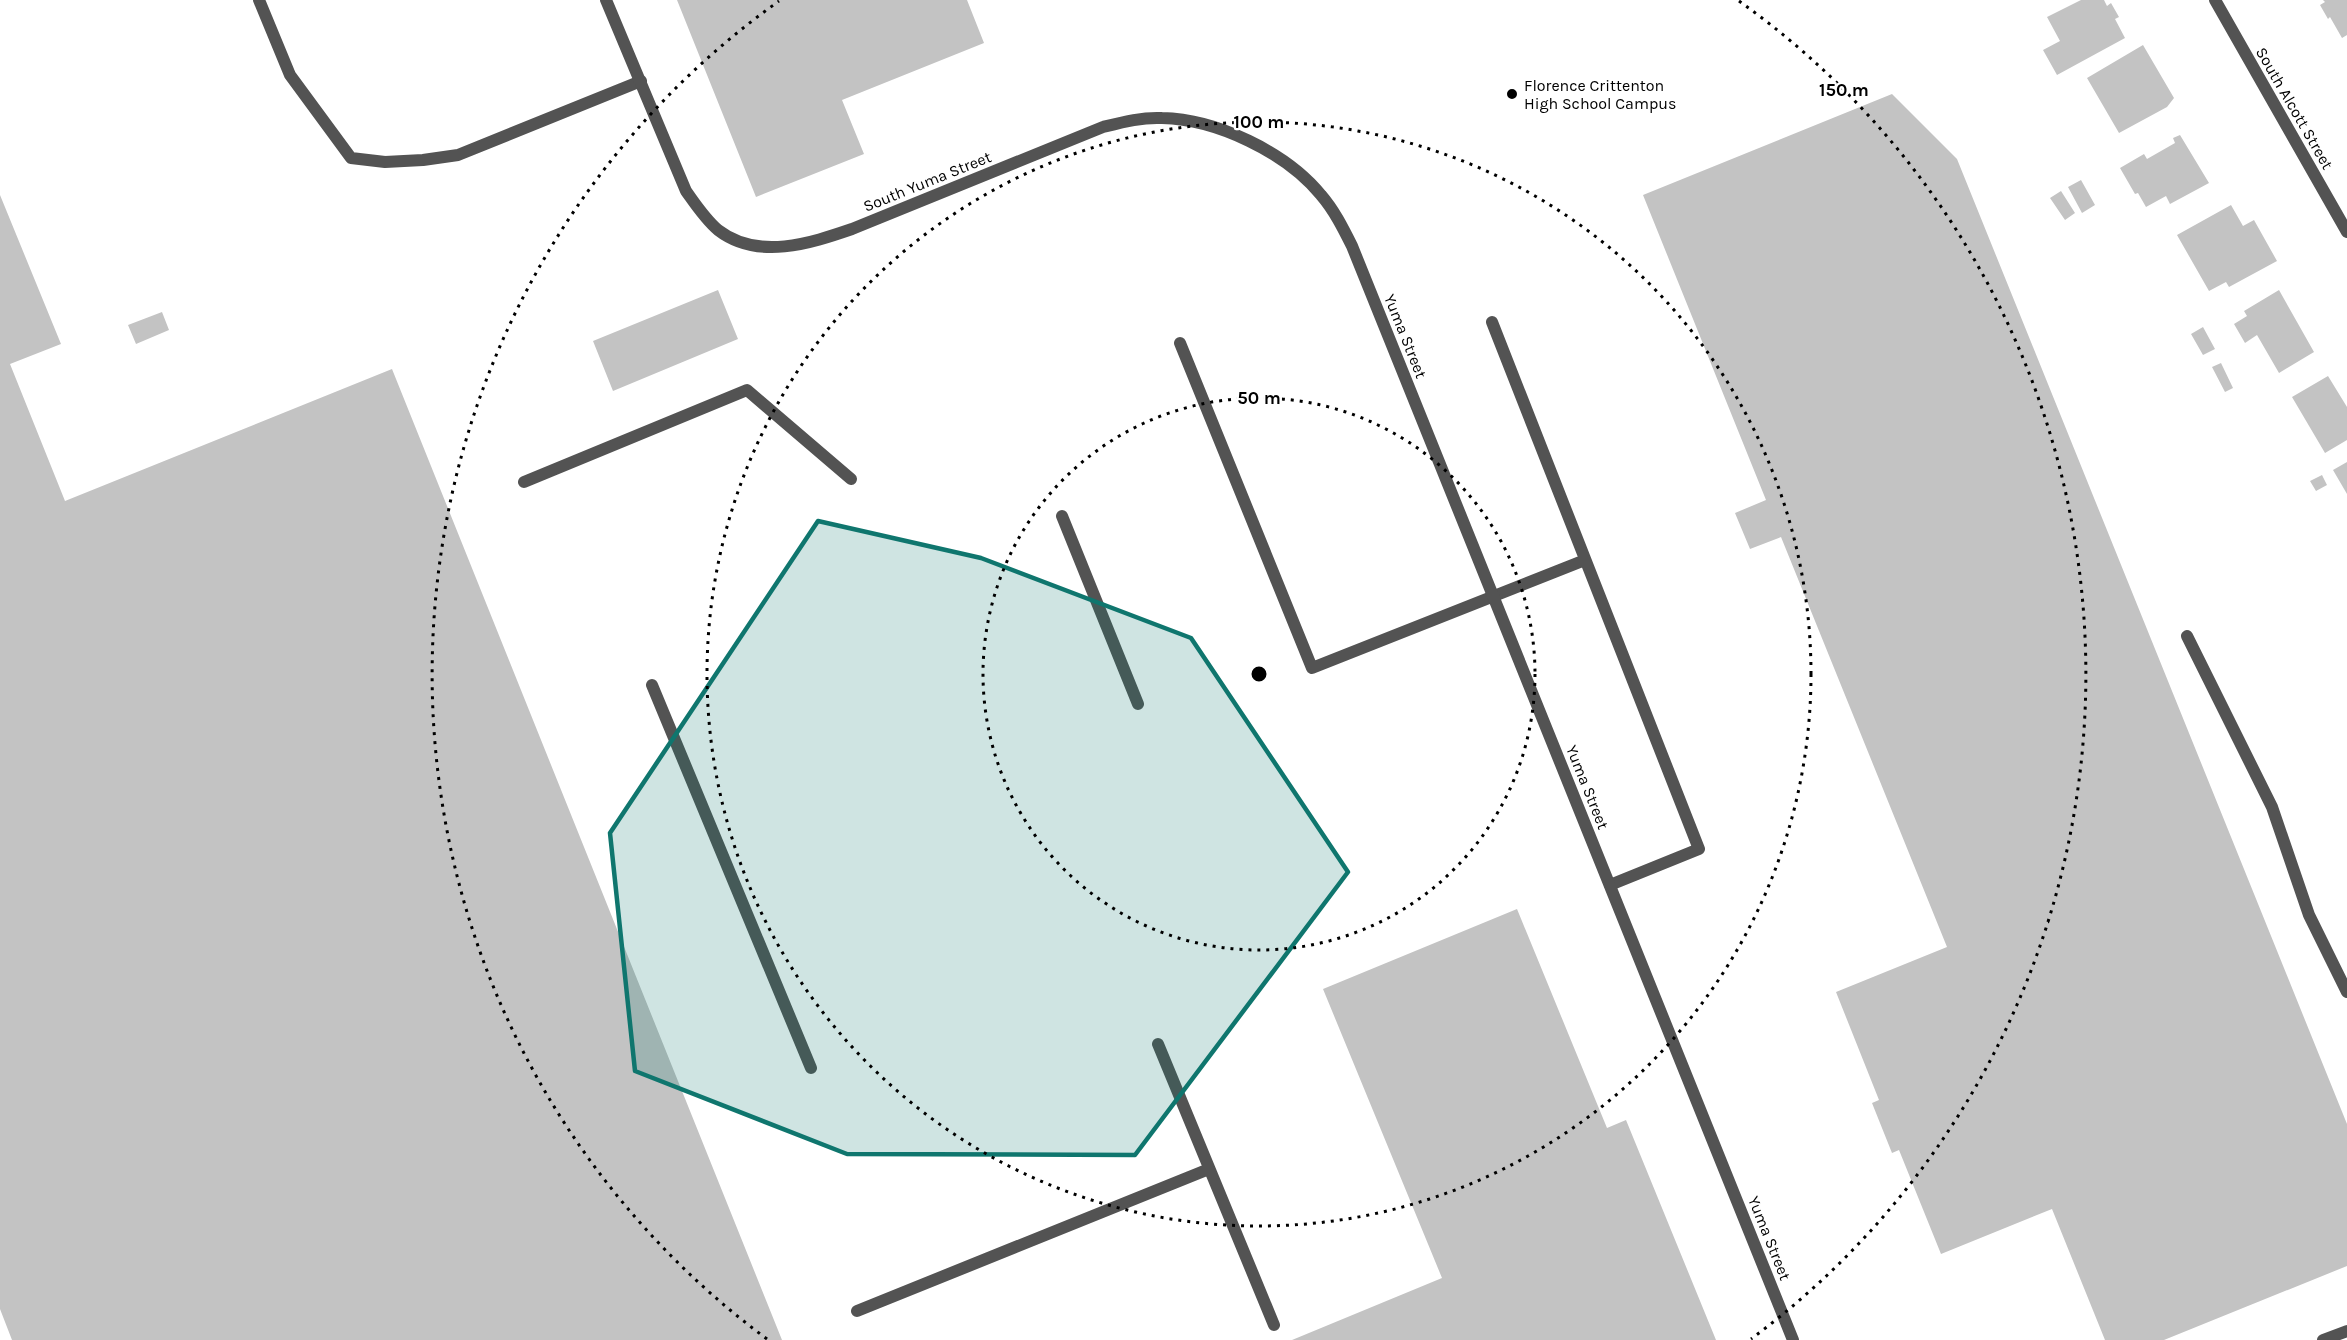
<svg xmlns="http://www.w3.org/2000/svg" width="2347" height="1340" viewBox="0 0 2347 1340" font-family="Karla,sans-serif">
<style>
.building{fill:#c3c3c3}
.lines{fill:none;stroke-linecap:round;stroke-linejoin:round}
.service{stroke:#535353;stroke-width:12}
.minor{stroke:#535353;stroke-width:12}
.marked{fill:#0f766e;fill-opacity:0.2;stroke:#0f766e;stroke-width:4.5;stroke-linejoin:round}
.ring{fill:none;stroke:#000;stroke-width:3;stroke-dasharray:3 6}
.poi-dot{fill:#000;stroke:#fff;stroke-width:2}
.labels{text-anchor:middle;stroke-width:4.5;stroke-linejoin:round;paint-order:stroke}
.poi-label{font-size:16px;fill:#000;stroke:#fff;text-anchor:start}
.street-label{font-size:16px;fill:#000;stroke:#fff}
.centre{fill:#000;stroke:#fff;stroke-width:3}
.ring-label{font-size:18px;text-anchor:middle;font-weight:bold;fill:#000;stroke:#fff;stroke-width:4.5;stroke-linejoin:round;paint-order:stroke}
</style>
<rect width="100%" height="100%" fill="#fff"/>
<!-- building -->
<path class="building" d="M677,0H967L984,43L842,100L864,154L756,197Z
M2081,0H2104L2107,6L2111,3L2119,17L2115,19L2125,38L2057,75L2043,50L2060,41L2047,17Z
M2323,0H2347V35L2342,38L2330,17L2328,19L2320,5L2325,2Z
M2143,45L2174,98L2167,107L2119,133L2087,78Z
M1892,94L1957,159L2347,1124V1266L2164,1340H2105L2052,1209L1941,1254L1899,1150L1892,1153L1872,1103L1879,1100L1836,992L1947,947L1781,537L1750,549L1735,513L1766,500L1643,195Z
M2180,135L2209,183L2170,204L2166,196L2146,207L2138,193L2135,194L2120,168L2144,154L2147,159L2175,143L2173,138Z
M2081,180L2095,205L2082,213L2068,187Z
M2061,191L2075,213L2065,220L2050,198Z
M0,195L61,344L10,364L65,501L392,369L782,1340H12L0,1309Z
M2231,205L2243,226L2254,220L2277,261L2229,287L2226,282L2209,291L2177,235Z
M718,290L738,339L613,391L593,341Z
M2279,290L2314,352L2279,373L2257,335L2245,343L2234,324L2247,316L2244,311Z
M162,312L169,330L136,344L128,325Z
M2203,327L2215,349L2203,355L2191,334Z
M2221,363L2233,388L2225,392L2212,367Z
M2328,376L2347,407V440L2325,453L2292,397Z
M2347,462V494L2333,470Z
M2322,475L2327,485L2316,491L2310,481Z
M1517,909L1607,1128L1626,1120L1716,1340H1292L1442,1278L1323,989Z"/>
<g class="lines">
<!-- service -->
<path class="service" d="M259,0L290,75L351,158L385,162L423,160L458,155L641,81
M1492,322L1699,849L1610,885
M1180,343L1312,668L1585,560
M524,482L747,390L851,479
M1062,516L1138,704
M2187,636L2272,807L2309,915L2347,992
M652,685L811,1068
M1158,1044L1274,1325
M857,1311L1209,1169
M2323,1340L2347,1331"/>
<!-- minor -->
<path class="minor" d="M606,0L686,191C696,205 705,219 718,230C758,261 811,243 852,229L1103,127C1123,122 1142,117 1162,118C1216,119 1286,152 1321,195C1334,210 1343,228 1352,246L1793,1340
M2215,0L2347,232"/>
</g>
<!-- marked area -->
<path class="marked" d="M818,521L981,558L1191,638L1348,872L1135,1155L847,1154L635,1071L610,833Z"/>
<!-- distance rings -->
<g class="ring">
<circle cx="1259" cy="674" r="276"/>
<circle cx="1259" cy="674" r="552"/>
<path d="M767 1339A827 827 0 0 1 779 1M1739 1A827 827 0 0 1 1751 1339"/>
</g>
<!-- markers -->
<circle class="poi-dot" cx="1512" cy="94" r="6"/>
<g class="labels">
<!-- poi labels -->
<g class="poi-label">
<text x="1524" y="91">Florence Crittenton<tspan x="1524" dy="18">High School Campus</tspan></text>
</g>
<!-- street labels -->
<g class="street-label">
<text transform="translate(2295 108) rotate(60)" y="6">South Alcott Street</text>
<text transform="translate(927 181) rotate(-22)" y="6">South Yuma Street</text>
<text transform="translate(1406 336) rotate(68)" y="6">Yuma Street</text>
<text transform="translate(1588 787) rotate(68)" y="6">Yuma Street</text>
<text transform="translate(1770 1238) rotate(68)" y="6">Yuma Street</text>
</g>
</g>
<circle cx="1259" cy="674" r="9" class="centre"/>
<g class="ring-label">
<text x="1844" y="96">150 m</text>
<text x="1259" y="128">100 m</text>
<text x="1259" y="404">50 m</text>
</g>
</svg>
